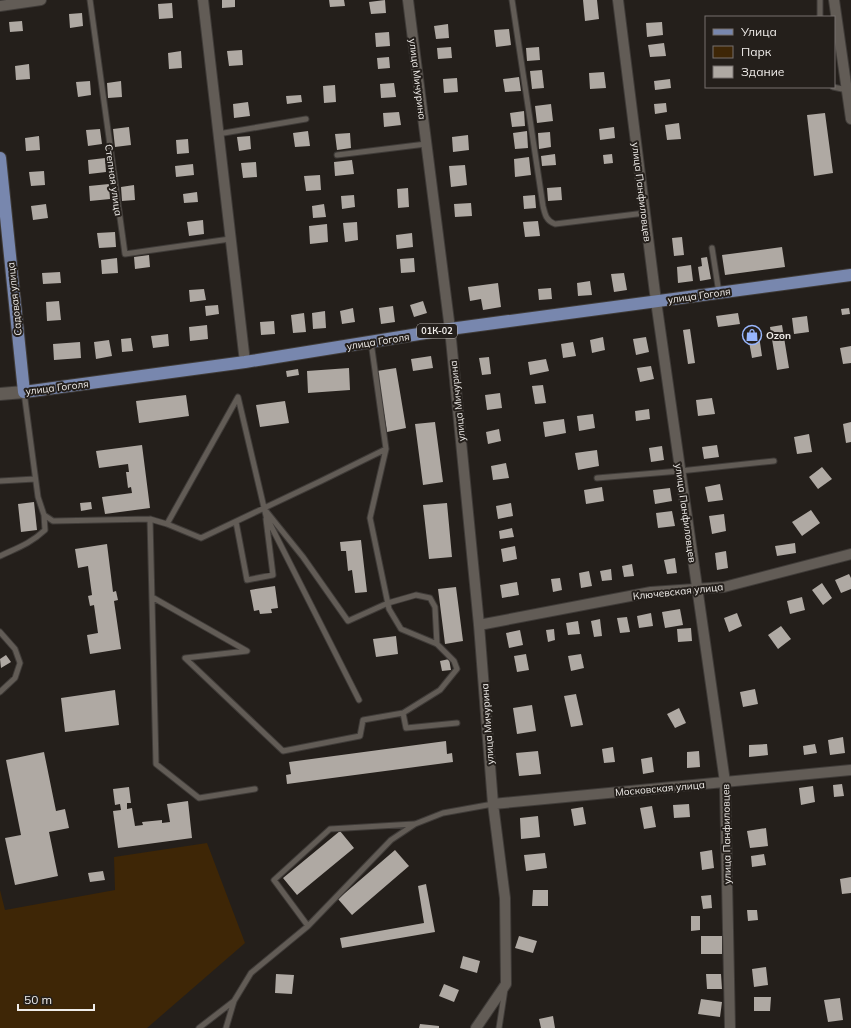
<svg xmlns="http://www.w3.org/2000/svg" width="851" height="1028" viewBox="0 0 851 1028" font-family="Mulish,sans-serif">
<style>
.green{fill:#3e2606}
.building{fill:#afa9a3}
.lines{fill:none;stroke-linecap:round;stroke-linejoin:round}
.service-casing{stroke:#3f3b38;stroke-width:7}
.minor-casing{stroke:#3f3b38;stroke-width:12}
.secondary-casing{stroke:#3f3b38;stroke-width:14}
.primary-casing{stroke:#3f3b38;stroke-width:14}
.service{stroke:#625c56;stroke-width:5}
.minor{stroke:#625c56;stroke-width:10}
.secondary{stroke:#625c56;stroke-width:12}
.primary{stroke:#7887ae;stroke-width:12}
.labels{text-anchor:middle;stroke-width:4;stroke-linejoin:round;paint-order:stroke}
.shield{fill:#241f1b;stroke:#b3afac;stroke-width:1}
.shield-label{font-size:9px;font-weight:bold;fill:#f0edea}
.street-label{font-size:10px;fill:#f0edea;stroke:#241f1b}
.poi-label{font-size:10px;font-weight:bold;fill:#f0edea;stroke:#241f1b;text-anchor:start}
</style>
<rect width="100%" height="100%" fill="#241f1b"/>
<!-- green -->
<path class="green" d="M207,843L245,943L147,1028H0V890L5,910L115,890L114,857Z"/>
<!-- building -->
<path class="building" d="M222,0H235V7L222,8Z
M329,0H344L345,6L330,7Z
M385,0L386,13L371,14L369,2Z
M583,0H597L599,19L585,21Z
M172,3L173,18L159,19L158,4Z
M82,13L83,26L70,28L69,14Z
M22,21L23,31L10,32L9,22Z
M662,22L663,35L647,37L646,23Z
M448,24L449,38L436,39L434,26Z
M509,29L511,45L496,47L494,30Z
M389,32L390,46L376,47L375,33Z
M664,43L666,56L650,57L648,45Z
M451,47L452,58L438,59L437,48Z
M539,47L540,60L527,61L526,48Z
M242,50L243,65L229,66L227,51Z
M181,51L182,68L169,69L168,53Z
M389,57L390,68L378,69L377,58Z
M29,64L30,79L16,80L15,66Z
M542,70L544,88L532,89L530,71Z
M604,72L606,88L590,89L589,73Z
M519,77L521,91L505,92L503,79Z
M457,78L458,92L444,93L443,79Z
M670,79L671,88L655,90L654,81Z
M90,81L91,95L78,97L76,82Z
M121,81L122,97L108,98L107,83Z
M394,83L396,97L381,98L380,84Z
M335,85L336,102L324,103L323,86Z
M301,95L302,102L287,104L286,96Z
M248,102L250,116L234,118L233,104Z
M666,103L667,112L655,114L654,104Z
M551,104L553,121L537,123L535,106Z
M524,111L525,126L512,127L510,113Z
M399,112L401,125L384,127L383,113Z
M825,113L833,173L814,176L807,115Z
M679,123L681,139L667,140L665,125Z
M129,127L131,145L115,147L113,129Z
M614,127L615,138L600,140L599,129Z
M100,129L102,144L88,146L86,130Z
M308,131L310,146L295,147L293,133Z
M527,131L528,148L515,149L513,133Z
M550,132L551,147L539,149L538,133Z
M350,133L351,148L337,150L335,134Z
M468,135L469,150L453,152L452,137Z
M39,136L40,150L26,151L25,138Z
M250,136L251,149L239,151L237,137Z
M188,139L189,153L177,154L176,140Z
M555,154L556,165L542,166L541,156Z
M612,154L613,163L604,164L603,155Z
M529,157L531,175L515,177L514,159Z
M105,158L106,172L89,174L88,160Z
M352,160L354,174L335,176L334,162Z
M256,162L257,177L243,178L241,163Z
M193,164L194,175L176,177L175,166Z
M465,165L467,185L451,187L449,166Z
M44,171L45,185L31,186L29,172Z
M320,175L321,190L306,191L304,176Z
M109,184L110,199L90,201L89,186Z
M134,185L135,200L122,201L121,187Z
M561,187L562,200L548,201L547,188Z
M408,188L409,207L398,208L397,189Z
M197,192L198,202L184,203L183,194Z
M354,195L355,207L342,209L341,196Z
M535,195L536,208L524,209L523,196Z
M471,203L472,216L455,217L454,204Z
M46,204L48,218L33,220L31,206Z
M324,204L326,217L313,218L312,206Z
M203,220L204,234L189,236L187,222Z
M538,221L540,236L525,237L523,222Z
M357,222L358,240L345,242L343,223Z
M327,224L328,242L310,244L309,226Z
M115,232L116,247L99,248L97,233Z
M412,233L413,247L397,249L396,235Z
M682,237L684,255L674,256L672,238Z
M782,247L785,267L725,275L722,255Z
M149,255L150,267L135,269L134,257Z
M707,257L711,279L700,281L698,267L702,266L701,258Z
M117,258L118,273L102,274L101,260Z
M414,258L415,272L401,273L400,259Z
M691,265L693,281L678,283L677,267Z
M60,272L61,283L43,284L42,273Z
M624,273L627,290L614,292L611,274Z
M590,281L592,295L578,296L577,283Z
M498,283L501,307L483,310L481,299L470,301L468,287Z
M551,288L552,299L539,300L538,289Z
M204,289L206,300L190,302L189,290Z
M59,301L61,320L47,321L46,302Z
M423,301L427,313L414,317L410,305Z
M218,305L219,314L206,316L205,306Z
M393,306L395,322L381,324L379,308Z
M353,308L355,322L342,324L340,311Z
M849,308L850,314L842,315L841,309Z
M325,311L326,328L313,329L312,313Z
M304,313L306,332L293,333L291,315Z
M738,313L740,324L718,327L716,316Z
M807,316L809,332L794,334L792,318Z
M274,321L275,334L261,335L260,322Z
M207,325L208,339L190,341L189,327Z
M782,325L789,368L777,370L770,327Z
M690,329L695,363L688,364L683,330Z
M758,329L762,356L752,358L747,331Z
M168,334L169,346L153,348L151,336Z
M603,337L605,350L592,353L590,340Z
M646,337L649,352L636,355L633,339Z
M131,338L133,351L122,352L121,339Z
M109,340L112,356L96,359L94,342Z
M80,342L81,358L54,360L53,344Z
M573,342L576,356L563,358L561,344Z
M851,346V363L843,364L840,348Z
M431,356L433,368L413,371L411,359Z
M489,357L491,374L482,375L479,358Z
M546,359L549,371L530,375L528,362Z
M651,366L654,379L640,382L637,368Z
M349,368L350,390L308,393L307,371Z
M396,368L406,428L387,432L377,371Z
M298,369L299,375L287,377L286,371Z
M543,385L546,403L535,404L532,386Z
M500,393L502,408L487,410L485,395Z
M186,395L189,416L139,423L136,401Z
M712,398L715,414L698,416L696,400Z
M285,401L289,423L260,427L256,405Z
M649,409L650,419L636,421L635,411Z
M593,414L595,428L579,431L577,416Z
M564,419L566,433L545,437L543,422Z
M435,422L443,482L423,485L415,424Z
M851,422V442L846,443L843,424Z
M499,429L501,441L488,444L486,432Z
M809,434L812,452L797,454L794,437Z
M142,445L150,508L105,514L102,497L132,493L131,487L128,488L126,472H129L128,464L99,468L96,451Z
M717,445L719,457L704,459L702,447Z
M662,446L664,460L651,462L649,448Z
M597,450L599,466L578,470L575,453Z
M506,463L509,478L493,480L491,466Z
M822,467L832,479L818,489L809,477Z
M720,484L723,500L708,502L705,487Z
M602,487L604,501L586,504L584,490Z
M670,488L672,501L655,504L653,490Z
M34,502L37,530L21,532L18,504Z
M91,502L92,509L81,511L80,503Z
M447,503L452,557L429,559L423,505Z
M511,503L513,516L498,519L496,506Z
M811,510L820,523L802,536L792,522Z
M672,511L675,526L658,528L656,513Z
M724,514L726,531L712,534L709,516Z
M512,528L514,537L500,539L499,531Z
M361,540L367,592L355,593L352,570L348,571L346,551H341L340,542Z
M795,543L796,553L777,556L775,546Z
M107,544L113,592L116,591L118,600L114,601L121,649L90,654L87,635L98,633L94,605L90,606L88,596L92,595L88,566L78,568L75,549Z
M515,546L517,559L503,562L501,549Z
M726,551L728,568L717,570L715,553Z
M675,558L677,573L667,574L664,560Z
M632,564L634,576L624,577L622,566Z
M611,569L612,580L602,581L600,571Z
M589,571L592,586L581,588L579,573Z
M849,574L851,578V589L841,593L835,580Z
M560,578L562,590L553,592L551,579Z
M517,582L519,595L502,598L500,585Z
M822,583L832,598L823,605L812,590Z
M275,586L278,608L271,609L272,613L260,614L259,610L254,611L250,590Z
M456,587L463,641L445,644L438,589Z
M802,597L805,610L790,614L787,601Z
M680,609L683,625L665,628L662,612Z
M651,613L653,626L639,628L637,616Z
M737,613L742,626L729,632L724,618Z
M627,617L630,632L620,633L617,618Z
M600,619L602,636L594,637L591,621Z
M578,621L580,634L568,635L566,623Z
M781,626L791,639L778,649L768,635Z
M691,628L692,641L678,642L677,629Z
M554,629L555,640L548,642L546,630Z
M520,630L523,645L509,648L506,633Z
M396,636L398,654L376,657L373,639Z
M526,654L529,670L517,672L514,656Z
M581,654L584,668L571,671L568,656Z
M6,655L11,662L1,668L0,659Z
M449,659L451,670L442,671L440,661Z
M755,689L758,704L743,707L740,692Z
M115,690L119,725L65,732L61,698Z
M576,694L583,725L571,727L564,696Z
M532,705L536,731L517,734L513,708Z
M679,708L686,723L675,728L667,714Z
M843,737L845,753L830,755L828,740Z
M446,741L447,754L452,753L453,762L287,784L286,775L291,774L289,762Z
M767,744L768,755L749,757V745Z
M815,744L817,753L804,755L803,746Z
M613,747L615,762L604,763L602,749Z
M538,751L541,774L519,776L516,753Z
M699,751L700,767L687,768V752Z
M44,752L56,811L65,809L69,828L49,832L58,876L15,885L5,838L21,835L6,760Z
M652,757L654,772L643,774L641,759Z
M842,784L844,796L834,797L833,785Z
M813,786L815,802L801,805L799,788Z
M129,787L131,803H127V809L132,808L135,826L143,825L142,822L162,820V823L170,822L167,804L188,801L192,838L118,848L113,811L121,810L120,804L115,805L113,789Z
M689,804L690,817L674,818L673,805Z
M652,806L656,827L644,829L640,808Z
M583,807L586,824L574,826L571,809Z
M538,816L540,837L521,839L520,818Z
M766,828L768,846L750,848L747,831Z
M340,831L354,848L297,895L283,878Z
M395,850L409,866L352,915L338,899Z
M712,850L714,868L702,870L700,852Z
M545,853L547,868L526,871L524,855Z
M764,854L766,865L752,867L751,856Z
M103,871L105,880L90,882L88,873Z
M851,877V893L842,894L840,879Z
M426,884L435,932L342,948L340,938L424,923L418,886Z
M533,890H548V906H532Z
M711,895L712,908L703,909L701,896Z
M747,910H757L758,920L748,921Z
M691,916H700V930L691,931Z
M519,936L537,941L533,953L515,948Z
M701,936H722V954H701Z
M463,956L480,961L477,973L460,968Z
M766,967L768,985L754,987L752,969Z
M276,974L294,975L292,994L275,993Z
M706,974H721L722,989H707Z
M444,984L459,990L454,1002L439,996Z
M754,997H771L770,1011H754Z
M840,998L843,1020L828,1022L824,1000Z
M701,999L722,1002L720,1017L698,1014Z
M553,1016L555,1028H541L539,1019Z
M420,1024L439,1026V1028H419Z"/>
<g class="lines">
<defs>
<path id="service" d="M90,0L125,254L230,239
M512,0L543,206C545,214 546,221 555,224L645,213
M820,0V17
M833,87L847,90
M218,134L306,119
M337,155L426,144
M712,248L719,293
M24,392L38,497L44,515L53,521L150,519L167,524L238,397L266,516L359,700
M386,449L370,518L389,609L401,629L437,644L454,661L457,669L440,690L403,713
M597,478L680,471L774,461
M0,481L35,479
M266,511L303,557L348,621L388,603L416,595L430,598L435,607L437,644
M150,519L156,764L199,798L255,789
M236,522L247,580L273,575L266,519
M167,524L201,538L321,481L386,449L371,342
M0,556C17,548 30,544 45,530L44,515
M152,597L247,651L185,658L283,751L360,736L363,720L403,713L406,728L457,723
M0,632L15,649L20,663L15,678L0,692
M308,926L274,880L330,829L414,824
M199,1028L234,1001
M226,1028L234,1001L251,973L308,926L391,840L415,824L443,813L493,804
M499,1028L505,989"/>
<path id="minor" d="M203,0L245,362
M408,0L450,329L479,625L493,804L505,898L506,984L476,1028
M618,0L656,301L725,782L730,1028
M834,0L851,119
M0,6L41,0
M479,625L651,592L724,587L851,554
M493,804L851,770"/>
<path id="secondary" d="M0,394L24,392"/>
<path id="primary" d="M0,158L24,392L245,362L450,329L851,275"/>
</defs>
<!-- service casing -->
<use href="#service" class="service-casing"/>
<!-- minor casing -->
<use href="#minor" class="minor-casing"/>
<!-- secondary casing -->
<use href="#secondary" class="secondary-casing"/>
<!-- primary casing -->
<use href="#primary" class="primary-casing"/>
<!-- service -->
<use href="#service" class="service"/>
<!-- minor -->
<use href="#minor" class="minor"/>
<!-- secondary -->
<use href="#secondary" class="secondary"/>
<!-- primary -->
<use href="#primary" class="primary"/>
</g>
<!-- icons -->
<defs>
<symbol id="shop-ring" viewBox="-11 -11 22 22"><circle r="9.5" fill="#241f1b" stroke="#98b6fd" stroke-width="1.5"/><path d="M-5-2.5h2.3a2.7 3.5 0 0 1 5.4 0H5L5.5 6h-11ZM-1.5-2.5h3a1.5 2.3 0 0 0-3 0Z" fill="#98b6fd"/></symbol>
</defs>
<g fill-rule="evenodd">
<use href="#shop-ring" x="741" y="324" width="22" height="22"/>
</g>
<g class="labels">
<!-- shield labels -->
<rect class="shield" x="417" y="324" width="40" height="14" rx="3"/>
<g class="shield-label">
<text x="437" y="334">01К-02</text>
</g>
<!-- street labels -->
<g class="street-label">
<text transform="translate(418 79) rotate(83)" y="4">улица Мичурина</text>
<text transform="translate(114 180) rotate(82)" y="4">Степная улица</text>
<text transform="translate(642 192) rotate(83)" y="4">улица Панфиловцев</text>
<text transform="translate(699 295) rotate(-8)" y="4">улица Гоголя</text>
<text transform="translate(14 299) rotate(-96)" y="4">Садовая улица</text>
<text transform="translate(378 341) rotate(-9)" y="4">улица Гоголя</text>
<text transform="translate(57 387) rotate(-7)" y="4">улица Гоголя</text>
<text transform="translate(457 401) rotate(-96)" y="4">улица Мичурина</text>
<text transform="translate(686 513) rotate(82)" y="4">улица Панфиловцев</text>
<text transform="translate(678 591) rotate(-6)" y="4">Ключевская улица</text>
<text transform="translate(487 724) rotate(-94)" y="4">улица Мичурина</text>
<text transform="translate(660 788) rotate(-5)" y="4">Московская улица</text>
<text transform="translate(726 834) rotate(-91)" y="4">улица Панфиловцев</text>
</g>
<!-- poi labels -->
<g class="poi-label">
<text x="766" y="339">Ozon</text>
</g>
</g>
<!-- legend -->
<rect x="705" y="16" width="130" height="72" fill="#241f1b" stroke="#76716e"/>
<rect x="713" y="29" width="20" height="6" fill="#7887ae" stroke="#76716e"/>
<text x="741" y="36" font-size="12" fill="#f0edea">Улица</text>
<rect x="713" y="46" width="20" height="12" fill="#3e2606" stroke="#76716e"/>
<text x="741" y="56" font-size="12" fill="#f0edea">Парк</text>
<rect x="713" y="66" width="20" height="12" fill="#afa9a3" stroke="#76716e"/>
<text x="741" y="76" font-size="12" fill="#f0edea">Здание</text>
<!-- scale -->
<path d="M18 1004v6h76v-6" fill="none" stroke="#f0edea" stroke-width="2"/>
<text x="24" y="1004" font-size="12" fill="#f0edea" stroke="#241f1b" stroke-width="3" paint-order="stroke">50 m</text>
</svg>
